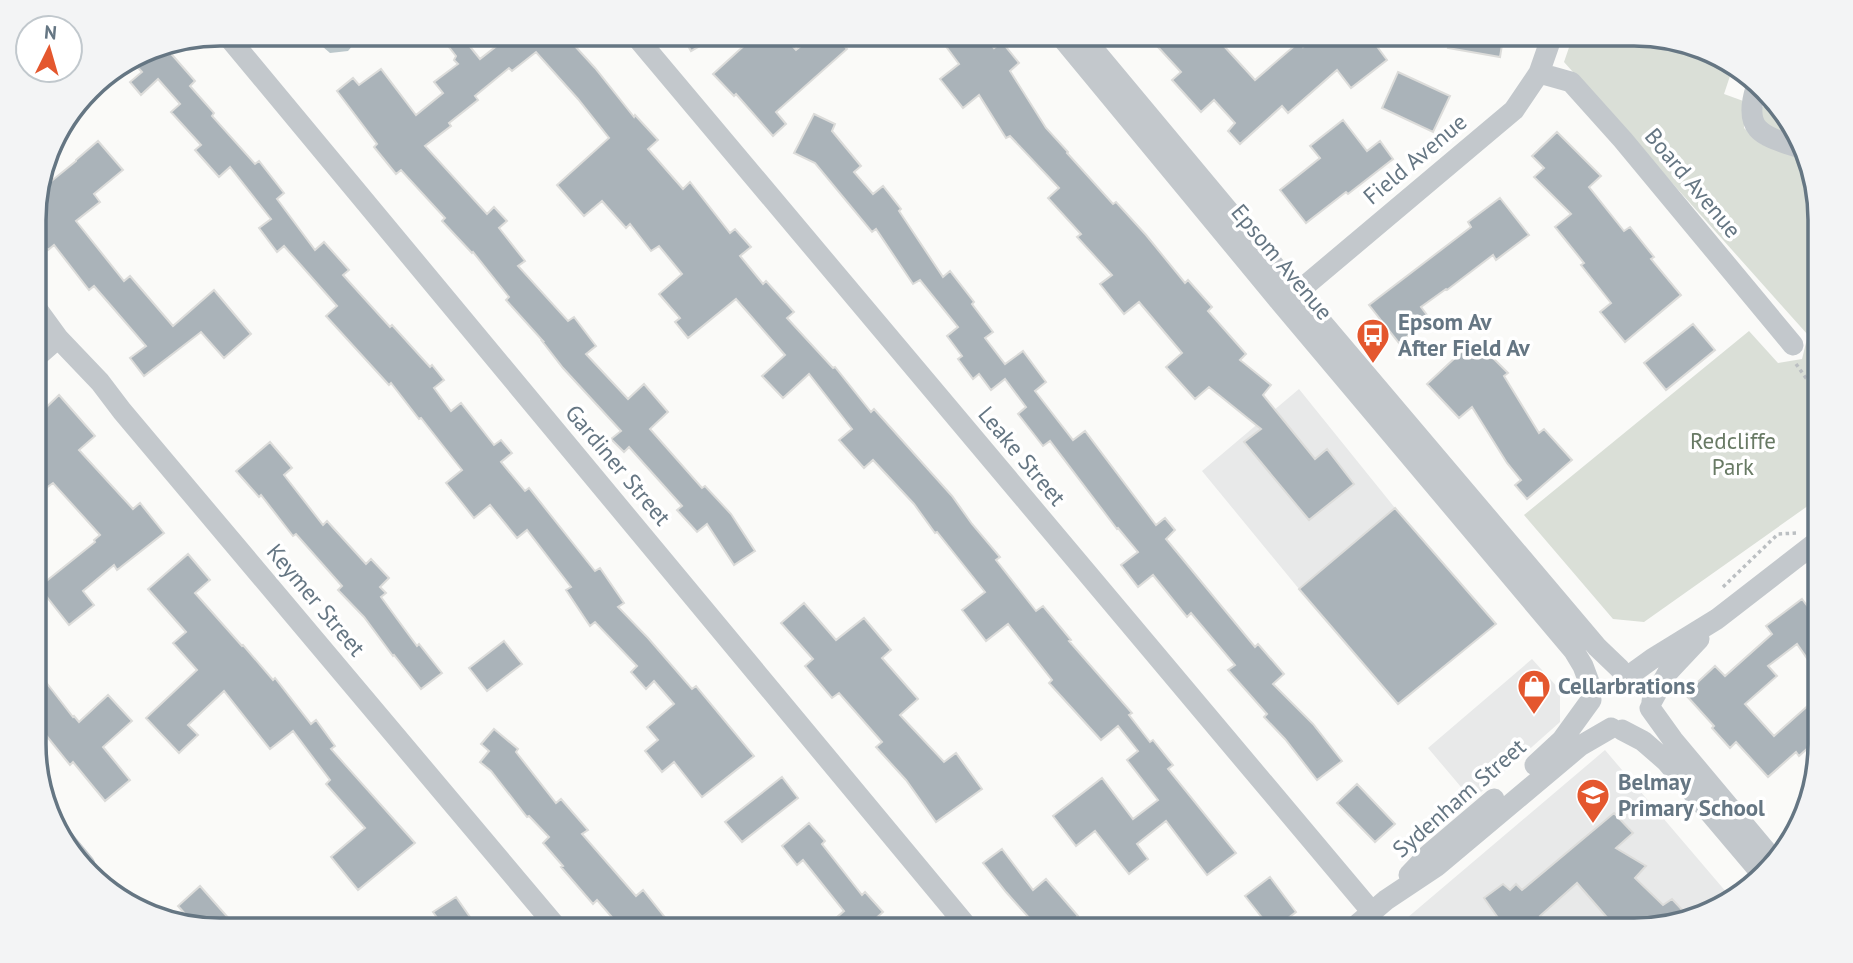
<svg xmlns="http://www.w3.org/2000/svg" width="1853" height="963" viewBox="0 0 1853 963" font-family="'PT Sans',sans-serif">
<style>
.built{fill:#e8e9e9}
.green{fill:#dadfd7}
.water{fill:#bbc7cb}
.building{fill:#aab3b9;stroke:#dcdcda;stroke-width:2}
.lines{fill:none;stroke-linecap:round;stroke-linejoin:round}
.path{stroke:#bbbfc2;stroke-width:3.5;stroke-dasharray:3.5 3.5;stroke-linecap:butt}
.minor{stroke:#c3c8cc;stroke-width:21}
.labels{text-anchor:middle;stroke-width:7;stroke-linejoin:round;paint-order:stroke}
.street-label{font-size:23px;fill:#657683;stroke:#fff}
.poi-label{font-size:23px;font-weight:bold;fill:#657683;stroke:#fff;text-anchor:start}
.park-label{font-size:23px;fill:#687a64;stroke:#fff}
.rim{fill:none;stroke:#657683;stroke-width:3.5}
</style>
<rect width="100%" height="100%" fill="#fafaf8"/>
<!-- built -->
<path class="built" d="M1299,389L1395,508L1299,589L1202,471Z
M1532,659L1560,690V722L1472,800L1428,748Z
M1605,750L1733,900L1645,929H1394Z"/>
<!-- green -->
<path class="green" d="M1574,33H1633L1716,53L1733,67L1724,94L1746,102L1744,128L1761,144L1804,158L1818,196L1819,498L1644,622L1613,619L1524,515L1749,331L1778,363L1802,359L1808,335L1564,62Z
M1760,106L1777,111L1779,108L1788,116L1786,117L1782,133L1761,122Z"/>
<!-- water -->
<path class="water" d="M307,33H363L348,51L330,53Z"/>
<!-- building -->
<path class="building" d="M438,33H459L480,59L513,33H563L595,68L634,117L635,115L658,140L648,149L683,189L690,182L730,233L735,229L751,247L740,256L763,284L766,281L794,312L787,318L833,368L835,367L871,412L874,409L952,496L972,524L1000,557L996,560L1036,611L1043,606L1071,640L1069,641L1132,713L1129,715L1150,742L1153,740L1173,765L1168,769L1236,853L1207,875L1166,821L1137,844L1148,859L1129,874L1095,831L1076,846L1053,816L1102,778L1133,819L1158,800L1127,760L1138,751L1118,726L1101,740L1049,683L1052,680L1008,624L986,641L962,610L985,592L937,532L935,533L914,504L873,460L864,468L839,440L852,429L809,374L783,398L762,376L785,355L736,299L688,338L675,322L680,318L659,294L682,274L659,246L651,251L630,224L626,228L602,201L584,216L557,185L609,138L578,99L536,52L512,71L509,68L475,96L478,100L449,123L451,126L425,146L487,214L494,207L507,221L499,228L525,261L518,266L568,321L574,317L596,346L586,354L628,399L644,384L668,412L650,429L702,488L705,486L731,514L755,551L734,565L707,524L697,532L677,510L682,506L629,447L624,452L611,439L621,431L563,368L542,341H543L506,300L509,297L473,252L472,253L442,221L445,218L401,170L396,174L374,147L377,144L337,91L353,78L359,85L381,69L416,115L443,93L434,82L458,64L454,60L456,56Z
M681,33H722L691,51Z
M758,33H780L796,50L817,33H834L847,49L776,112L786,124L773,136L736,94L734,96L713,74Z
M936,33H982L994,48L1002,42L1019,63L1010,71L1046,128L1068,152L1067,153L1113,204L1116,202L1146,235L1185,283L1188,280L1212,307L1208,311L1246,354L1240,360L1271,385L1263,395L1315,459L1327,449L1354,484L1309,520L1244,442L1261,429L1209,387L1195,399L1166,367L1182,353L1139,302L1124,314L1100,284L1112,275L1077,237L1081,234L1048,198L1059,188L1010,136L1006,138L979,95L963,108L940,79L959,64Z
M1145,33H1212L1255,80L1299,42L1303,47L1321,33H1367L1387,60L1351,88L1337,70L1288,113L1282,106L1240,144L1228,131L1235,123L1214,100L1201,112L1172,80L1181,72Z
M1451,33H1504L1500,57L1448,48Z
M156,46L162,53L167,49L195,81L190,86L214,113L212,116L255,164L259,161L284,193L277,199L315,250L324,242L349,270L343,275L390,327L392,325L430,367L432,365L444,380L434,388L451,411L461,403L494,445L501,440L512,453L501,462L525,491L529,488L595,571L600,568L624,603L618,607L648,638L692,689L696,686L754,756L702,797L674,762L662,772L645,751L658,740L647,727L674,704L654,681L646,689L631,672L637,666L595,622L590,626L566,590L571,587L527,530L517,538L490,505L474,518L446,483L462,470L421,418L419,419L391,383L389,385L326,316L337,306L284,246L277,252L259,228L271,219L230,167L219,177L195,150L201,145L171,112L180,104L158,79L141,95L130,82L142,72L130,59L149,47Z
M1398,72L1450,96L1433,132L1382,108Z
M814,114L835,124L832,131L861,166L854,172L873,194L883,186L901,209L899,211L943,277L950,271L974,302L972,304L993,332L985,338L1005,364L1023,351L1046,382L1035,391L1073,440L1085,431L1156,525L1165,518L1175,530L1166,539L1255,647L1258,644L1284,674L1273,684L1313,724L1342,761L1317,780L1285,739L1264,717L1267,714L1228,670L1235,665L1191,613L1187,617L1153,575L1138,587L1121,565L1138,552L1118,528L1117,529L1050,441L1043,446L1018,414L1026,407L1005,379L991,390L979,374L973,379L958,359L962,356L947,336L958,327L920,280L913,284L876,229L872,232L815,163L794,153Z
M1343,120L1367,151L1380,141L1393,159L1348,194L1346,192L1306,223L1280,190L1320,158L1310,146Z
M1557,132L1601,176L1589,187L1624,231L1630,227L1654,257L1651,259L1681,295L1625,342L1600,312L1611,303L1581,265L1584,263L1555,227L1571,214L1534,177L1544,168L1532,156Z
M98,141L123,170L94,194L100,202L76,221L124,281L130,276L173,326L214,290L251,334L224,358L201,332L144,376L130,358L146,346L94,286L89,290L54,245L48,250L34,233V207L38,192L76,161V160Z
M1500,198L1529,235L1496,260L1493,255L1447,290L1446,289L1421,307L1430,319L1399,343L1369,305L1471,227L1468,222Z
M1693,324L1715,350L1666,390L1644,363Z
M1472,342L1486,356L1489,354L1508,373L1504,376L1539,433L1544,429L1572,460L1527,499L1515,485L1521,480L1507,463L1472,407L1459,418L1427,384Z
M59,395L95,436L79,450L133,509L140,503L164,533L117,570L114,565L83,591L94,605L69,625L39,587L95,542L94,540L100,535L53,483L34,497V419Z
M270,442L292,468L284,475L323,525L327,521L366,564L371,559L389,578L380,587L386,593L381,597L417,646L419,644L442,673L421,689L394,655L393,656L364,617L338,590L342,586L296,534L293,536L261,495L259,497L236,471Z
M1395,508L1496,624L1398,704L1299,589Z
M188,554L210,580L195,593L242,646L243,645L273,680L275,678L311,724L316,720L335,746L331,749L415,843L358,890L331,857L365,828L326,784L330,780L293,731L270,749L224,691L188,725L198,735L179,753L146,718L197,670L173,643L186,632L148,589Z
M1802,599L1819,621L1820,677L1797,644L1768,666L1777,676L1745,704L1774,736L1820,695V737L1799,756L1796,752L1768,777L1736,742L1730,748L1712,728L1714,726L1685,694L1715,666L1725,676L1772,634L1766,626Z
M804,603L836,640L864,618L891,650L882,658L918,699L900,715L944,762L956,753L982,789L936,822L906,780L876,747L882,742L839,693L832,698L805,666L813,659L781,623Z
M504,641L522,664L487,691L469,668Z
M35,668L73,717L74,716L79,722L108,695L132,721L103,747L130,780L105,801L73,762L70,765L41,729L35,734Z
M494,729L518,749L516,752L556,803L561,799L588,830L582,834L636,896L643,890L675,930H623L597,900L593,904L561,867L563,866L543,843L549,837L529,816L527,817L491,771L480,762L489,751L481,744Z
M782,777L798,798L742,842L725,822Z
M1357,784L1395,824L1375,842L1337,803Z
M1614,813L1633,833L1616,848L1646,866L1635,878L1663,905L1672,899L1687,915L1645,929H1617L1577,883L1540,916L1553,929H1506L1484,898L1503,884L1510,890L1516,884L1522,890Z
M809,823L825,841L822,844L862,895L865,892L883,912L863,930H822L844,911L803,860L797,865L782,846Z
M1002,849L1033,890L1046,879L1078,916L1062,930H1040L1006,892L983,863Z
M1270,877L1296,912L1274,929H1271L1245,896Z
M200,886L239,930H220L194,924L178,906Z
M456,897L479,930H446L433,912Z"/>
<g class="lines">
<!-- path -->
<path class="path" d="M1796,364L1806,378L1819,387
M1723,587L1778,534L1796,533"/>
<!-- minor -->
<path class="minor" d="M225,33L970,930
M633,33L1372,912
M1058,33L1282,304L1574,651L1583,666L1592,690
M1080,33L1297,293L1597,647L1620,669
M1539,73L1571,82L1623,140L1793,345
M1756,88C1742,132 1764,136 1800,148
M1287,301L1514,110L1539,73L1553,33
M34,305L58,338L100,382L122,411L559,930
M34,359L58,338
M1634,672L1652,659L1717,619L1819,540
M1652,701L1668,672L1699,639
M1650,708L1673,740L1772,858
M1622,730L1643,741L1666,761L1760,872
M1535,765L1562,740L1591,700
M60,835L85,865
M1409,875L1428,855L1494,799
M1352,929L1386,900L1437,866L1580,746L1611,728"/>
</g>
<!-- icons -->
<defs>
<symbol id="bus-pin" viewBox="-11 -11 22 30"><path d="M0 17L-7.5 6A9.5 9.5 0 1 1 7.5 6Z" fill="#e4572e" stroke="#fff"/><path d="M-5-6H5V4H4V6H2V4H-2V6H-4V4H-5ZM-3.5-4V0h7V-4ZM-3.5 1.2v1.5H-2V1.2ZM2 1.2v1.5H3.5V1.2Z" fill="#fff"/></symbol>
<symbol id="shop-pin" viewBox="-11 -11 22 30"><path d="M0 17L-7.5 6A9.5 9.5 0 1 1 7.5 6Z" fill="#e4572e" stroke="#fff"/><path d="M-5-2.5h2.3a2.7 3.5 0 0 1 5.4 0H5L5.5 6h-11ZM-1.5-2.5h3a1.5 2.3 0 0 0-3 0Z" fill="#fff"/></symbol>
<symbol id="school-pin" viewBox="-11 -11 22 30"><path d="M0 17L-7.5 6A9.5 9.5 0 1 1 7.5 6Z" fill="#e4572e" stroke="#fff"/><path d="M0-5L7-2L0 1L-7-2ZM-4 1L0 2.5L4 1V4Q0 6-4 4Z" fill="#fff"/></symbol>
</defs>
<g fill-rule="evenodd">
<use href="#bus-pin" x="1354" y="316" width="38" height="52"/>
<use href="#shop-pin" x="1515" y="667" width="38" height="52"/>
<use href="#school-pin" x="1574" y="776" width="38" height="52"/>
</g>
<g class="labels">
<!-- street labels -->
<g class="street-label">
<text transform="translate(1415 159) rotate(-40)" y="8">Field Avenue</text>
<text transform="translate(1693 183) rotate(50)" y="8">Board Avenue</text>
<text transform="translate(1282 262) rotate(50)" y="8">Epsom Avenue</text>
<text transform="translate(1022 456) rotate(50)" y="8">Leake Street</text>
<text transform="translate(618 465) rotate(50)" y="8">Gardiner Street</text>
<text transform="translate(316 600) rotate(50)" y="8">Keymer Street</text>
<text transform="translate(1459 798) rotate(-41)" y="8">Sydenham Street</text>
</g>
<!-- poi labels -->
<g class="poi-label">
<text x="1398" y="330">Epsom Av<tspan x="1398" dy="26">After Field Av</tspan></text>
<text x="1558" y="694">Cellarbrations</text>
<text x="1618" y="790">Belmay<tspan x="1618" dy="26">Primary School</tspan></text>
</g>
<!-- park labels -->
<g class="park-label">
<text x="1733" y="449">Redcliffe<tspan x="1733" dy="26">Park</tspan></text>
</g>
</g>
<!-- crop -->
<path d="M0 0H1853V963H0ZM220 46H1634A174 174 0 0 1 1808 220V744A174 174 0 0 1 1634 918H220A174 174 0 0 1 46 744V220A174 174 0 0 1 220 46Z" fill="#f3f4f5" fill-rule="evenodd"/>
<path class="rim" d="M220 46H1634A174 174 0 0 1 1808 220V744A174 174 0 0 1 1634 918H220A174 174 0 0 1 46 744V220A174 174 0 0 1 220 46Z"/>
<!-- north arrow -->
<g transform="translate(49 49) rotate(5)"><circle r="33" fill="#ffffff" stroke="#c1c8cd" stroke-width="2"/>
<path d="M0-5L12 26L0 18L-12 26Z" fill="#e4572e"/>
<text y="-10" font-size="19" font-weight="bold" text-anchor="middle" fill="#657683">N</text>
</g>
</svg>
